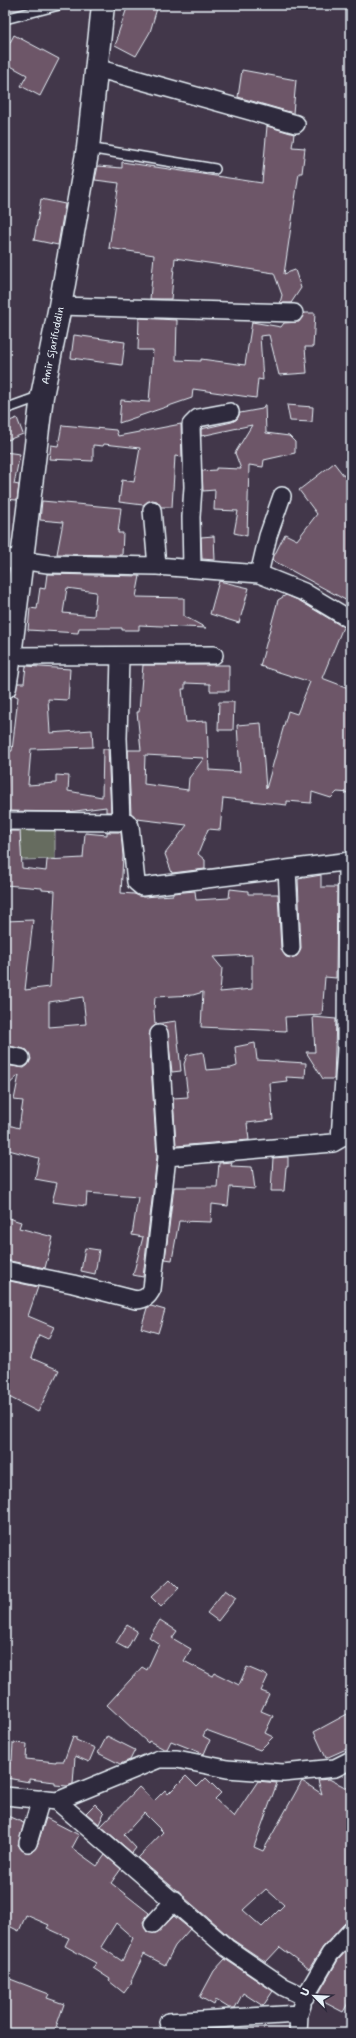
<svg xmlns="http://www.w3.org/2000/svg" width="356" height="2038" viewBox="0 0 356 2038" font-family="'Shantell Sans',sans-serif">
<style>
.green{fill:#666c5f;stroke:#a7aeac}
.building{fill:#6d5668;stroke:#e8f1f8;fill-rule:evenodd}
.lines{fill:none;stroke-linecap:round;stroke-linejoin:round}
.service-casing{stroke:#e8f1f8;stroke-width:12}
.minor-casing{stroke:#e8f1f8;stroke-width:20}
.secondary-casing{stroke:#e8f1f8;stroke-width:25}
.service{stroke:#2f2a3d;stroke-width:9}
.minor{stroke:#2f2a3d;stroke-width:17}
.secondary{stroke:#2f2a3d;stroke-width:22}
.labels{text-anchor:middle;stroke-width:3.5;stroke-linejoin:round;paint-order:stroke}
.street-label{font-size:10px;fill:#e8f1f8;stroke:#2f2a3d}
</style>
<rect width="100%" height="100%" fill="#42374a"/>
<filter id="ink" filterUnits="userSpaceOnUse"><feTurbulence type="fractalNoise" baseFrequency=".025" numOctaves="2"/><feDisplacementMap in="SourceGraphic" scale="8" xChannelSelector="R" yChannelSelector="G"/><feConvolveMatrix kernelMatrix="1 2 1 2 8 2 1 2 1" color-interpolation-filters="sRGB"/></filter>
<g filter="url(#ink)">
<!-- green -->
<path class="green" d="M55,828V859L21,860L20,830Z"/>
<!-- building -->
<path class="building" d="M128,5H158L150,32L136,56L115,45L118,38L117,37Z
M14,35L59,59L40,96L21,86L27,75L5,63V52Z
M242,70L296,80L293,113L238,97Z
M267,126L294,134L292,147L305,148L302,173H299L284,274L295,270L301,288L291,303H280L282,295L274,273L175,258L171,299H150L154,255L109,248L119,183L95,180L98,166L122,168V162L262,183Z
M41,199L65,204L58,245L34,240Z
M304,313H315L313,347H305L307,373L279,375L269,335L260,336L263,380L258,379L256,398L193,389L192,398L119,423L121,400L149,402L153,350H138L139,318L177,320L176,360L201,361V359L245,365L252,322L281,327L284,323L299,322Z
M74,335L125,342L122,365L71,358Z
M265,404L266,433L289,436L295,442V453L264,460L263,467L249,465L247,536L234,533L238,511L214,510L215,490L203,491L202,471L216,470V468L241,469L235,453L252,425L201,436V429L232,422L237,419L240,413L262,409Z
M287,405L313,407L312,422L290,421Z
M17,418L23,434L8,440L5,432V423Z
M181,424L182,457L175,456L172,507H161L157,501L152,500L143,505L119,502L122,480L134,482L140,448L104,444L103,446L93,445V461L49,459L51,445L58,446L62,425L116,430L118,436Z
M5,452L20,454L14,484L19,485L17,500L5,499Z
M334,463L351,485V603L272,560L285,534L297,540L317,514L299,490Z
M42,501L121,508L118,533H123L122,555L57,554L63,522L40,520Z
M214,536L215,560L202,559L201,537Z
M47,574L140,576L136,597L184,598V616L206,628L139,625V630H122V628H79L78,633L28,630L30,608L37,609L40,588L45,589ZM67,588L96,592L94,616L63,613Z
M219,581L249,588L239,623L210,614Z
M286,595L300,601L343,627L322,678L351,689V793L337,792L331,798L312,792L311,803L287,801V805L223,798L220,830L208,829L198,854L205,860V869L172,873L165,854L187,825L137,819L131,813L128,750H141L137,712H139L143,665H229V691H210V684L185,683V689H182L186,722L207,721L209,770L240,772L237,725L261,723L266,789L288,711L297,714L310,682L260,666L278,600ZM145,755L183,757L204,758L189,778L188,790L144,784Z
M26,666L70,669L68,700L48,699L50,733L92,730L93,747L31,749L28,785L56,783V775L69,776L68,791L102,797L103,749H108L111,812H106V807L68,812L5,811L9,751H12L18,697L14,695L18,683H24Z
M219,702H234L233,730H218Z
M5,831H20L22,868L46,871L47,860L83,858L85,833L107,835V832H121L123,856L121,893L134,894L143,897L173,895V893L195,891L196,900L229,898L230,889L248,891V894H278L281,949L286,957L291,958L297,956L301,948L298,879L321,875V887H337L336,978L325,977L322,1015L285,1017L286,1031L201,1027L203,992L193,995L155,997L154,1010L155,1024L176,1021L181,1071L172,1072L167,1029L163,1025L154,1026L149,1035L157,1157L143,1277L133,1275L143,1237L132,1235L138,1197L87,1193L86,1206L52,1202L57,1183L35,1179L39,1158L5,1149V1124L19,1128L23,1101L14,1100L19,1075L5,1088V1065L24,1068L28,1065L31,1059L27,1050L5,1045V1008L9,989H5V921L33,920L25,990L50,987L55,891L42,890V888L5,885ZM252,955V989L220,992L222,968L213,957ZM83,997L86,1024L49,1027V1002Z
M313,1017L336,1019L334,1079H323L306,1052H315Z
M255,1043L257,1060L306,1063L305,1078L286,1077L287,1081L270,1083L273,1120L247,1123L249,1140L176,1146L173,1098L188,1097L184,1064L187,1055L203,1052L206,1070L231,1068L237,1066L235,1047Z
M288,1157V1167H286L284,1191H271L273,1158Z
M232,1162L231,1166L252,1167L255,1189L230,1187L228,1206L212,1204L211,1222L179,1221L172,1260L165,1259L174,1187H217L219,1163Z
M5,1217L21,1222L19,1228L53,1237L45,1268L5,1260Z
M85,1248L99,1250L95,1274L81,1271Z
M5,1280L38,1287L28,1316L54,1327L48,1339L39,1335L31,1358L59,1370L38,1412L5,1395Z
M151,1306L165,1310L158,1333L141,1328L147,1308Z
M170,1579L179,1588L161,1607L151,1597Z
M225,1590L236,1598L218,1621L207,1613Z
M160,1620L177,1631L172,1638L191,1649L184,1661L213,1676L215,1673L239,1685L247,1667L268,1676L261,1691L269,1694L261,1711L273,1716L265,1733L273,1737L260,1750L206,1730L203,1736L210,1740L204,1754L171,1741L167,1749H164L149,1741L148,1743L107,1705L142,1667L147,1670L159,1644L149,1637Z
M127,1625L137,1631L127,1649L116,1643Z
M351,1712V1747L326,1758L314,1732Z
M73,1736L76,1737V1740L95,1748L89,1762L75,1756L73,1784L67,1786L55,1785V1782L29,1779V1782L7,1778L10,1761H12L13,1743L27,1744L26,1759L56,1762V1761H64Z
M107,1736L135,1750L130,1760L120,1764L98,1753Z
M186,1776L197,1787L206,1778L221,1793L215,1799L234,1817L258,1781L277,1783L254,1847L263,1851L302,1781L322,1794L318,1780L329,1779L351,1790V1921L344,1924L323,1947L309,1969L280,1947L266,1962L233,1940L185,1898L181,1892L176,1890L144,1863L138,1858L163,1832L144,1813L124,1835L136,1848L132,1853L101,1826L139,1787L154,1801L165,1790L168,1794ZM266,1889L284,1905L262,1927L243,1910Z
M95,1804L104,1813L99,1824L86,1813Z
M5,1815L24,1823L18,1845L25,1852L31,1853L37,1846L46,1818L79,1835L72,1848L97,1866L105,1855L121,1869L111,1883L149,1913L143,1922L147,1932L156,1933L174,1916L190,1929L175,1946L165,1965L144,1954L131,1981L132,1982L124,1993L109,1981L110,1979L93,1968L96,1963L65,1946L69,1938L47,1928L49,1925L26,1915L19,1931L5,1924ZM116,1923L133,1938L122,1961L101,1947Z
M351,1946V1998L343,2012L316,1998L338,1960Z
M225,1959L273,1991L263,2006L243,1993L235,2008H229L216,2000L214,2005L200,1997L214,1971Z
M5,1977L49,1994L47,1998L64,2004L54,2033H5Z"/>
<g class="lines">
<defs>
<path id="service" d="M5,19L59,5
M88,148L215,169
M5,409L41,396"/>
<path id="minor" d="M96,68L296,124
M60,306L294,313
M152,510L157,566
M5,558L48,564L157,566L259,574L304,592L351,620
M192,569L191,517L193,487L191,425L198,418L230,412
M259,574L268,536L282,496
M10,656L214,655
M120,656L118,738L121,822
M5,821L127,822L130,826L136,882L142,887L351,861
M287,869L291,948
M5,1055L21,1058
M167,1157L333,1143L340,1139L346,1049L347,861
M5,1270L73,1284L136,1300C145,1299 148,1297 152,1289L167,1157L159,1034
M5,1796L57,1801L159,1759H177L227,1769L283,1773L335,1768L351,1760
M57,1801L227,1948L284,1987L305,1997L330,1954L351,1931
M28,1843L41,1799
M153,1924L175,1900
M168,2022L299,2014
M298,2033L299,2014L302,2005"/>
<g id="secondary">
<path id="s1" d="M5,687L10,656L42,396L60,306L88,148L103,5"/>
</g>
</defs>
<!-- service casing -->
<use href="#service" class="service-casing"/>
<!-- minor casing -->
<use href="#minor" class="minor-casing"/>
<!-- secondary casing -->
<use href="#secondary" class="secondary-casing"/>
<!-- service -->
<use href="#service" class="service"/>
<!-- minor -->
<use href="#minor" class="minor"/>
<!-- secondary -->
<use href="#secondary" class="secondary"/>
</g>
</g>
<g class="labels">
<!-- street labels -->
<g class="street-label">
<text dy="4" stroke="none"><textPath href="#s1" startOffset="345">Amir Sjarifuddin</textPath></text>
</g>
</g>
<!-- margin -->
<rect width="356" height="2038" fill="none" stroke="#2f2a3d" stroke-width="20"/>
<rect x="10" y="10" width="336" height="2018" fill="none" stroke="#e8f1f8" stroke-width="1.5" filter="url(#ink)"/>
<!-- north arrow -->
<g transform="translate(314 1996) rotate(294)" stroke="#2f2a3d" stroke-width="3" paint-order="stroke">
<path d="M0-3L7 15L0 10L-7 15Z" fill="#e8f1f8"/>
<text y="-6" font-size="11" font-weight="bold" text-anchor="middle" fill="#e8f1f8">U</text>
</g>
</svg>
